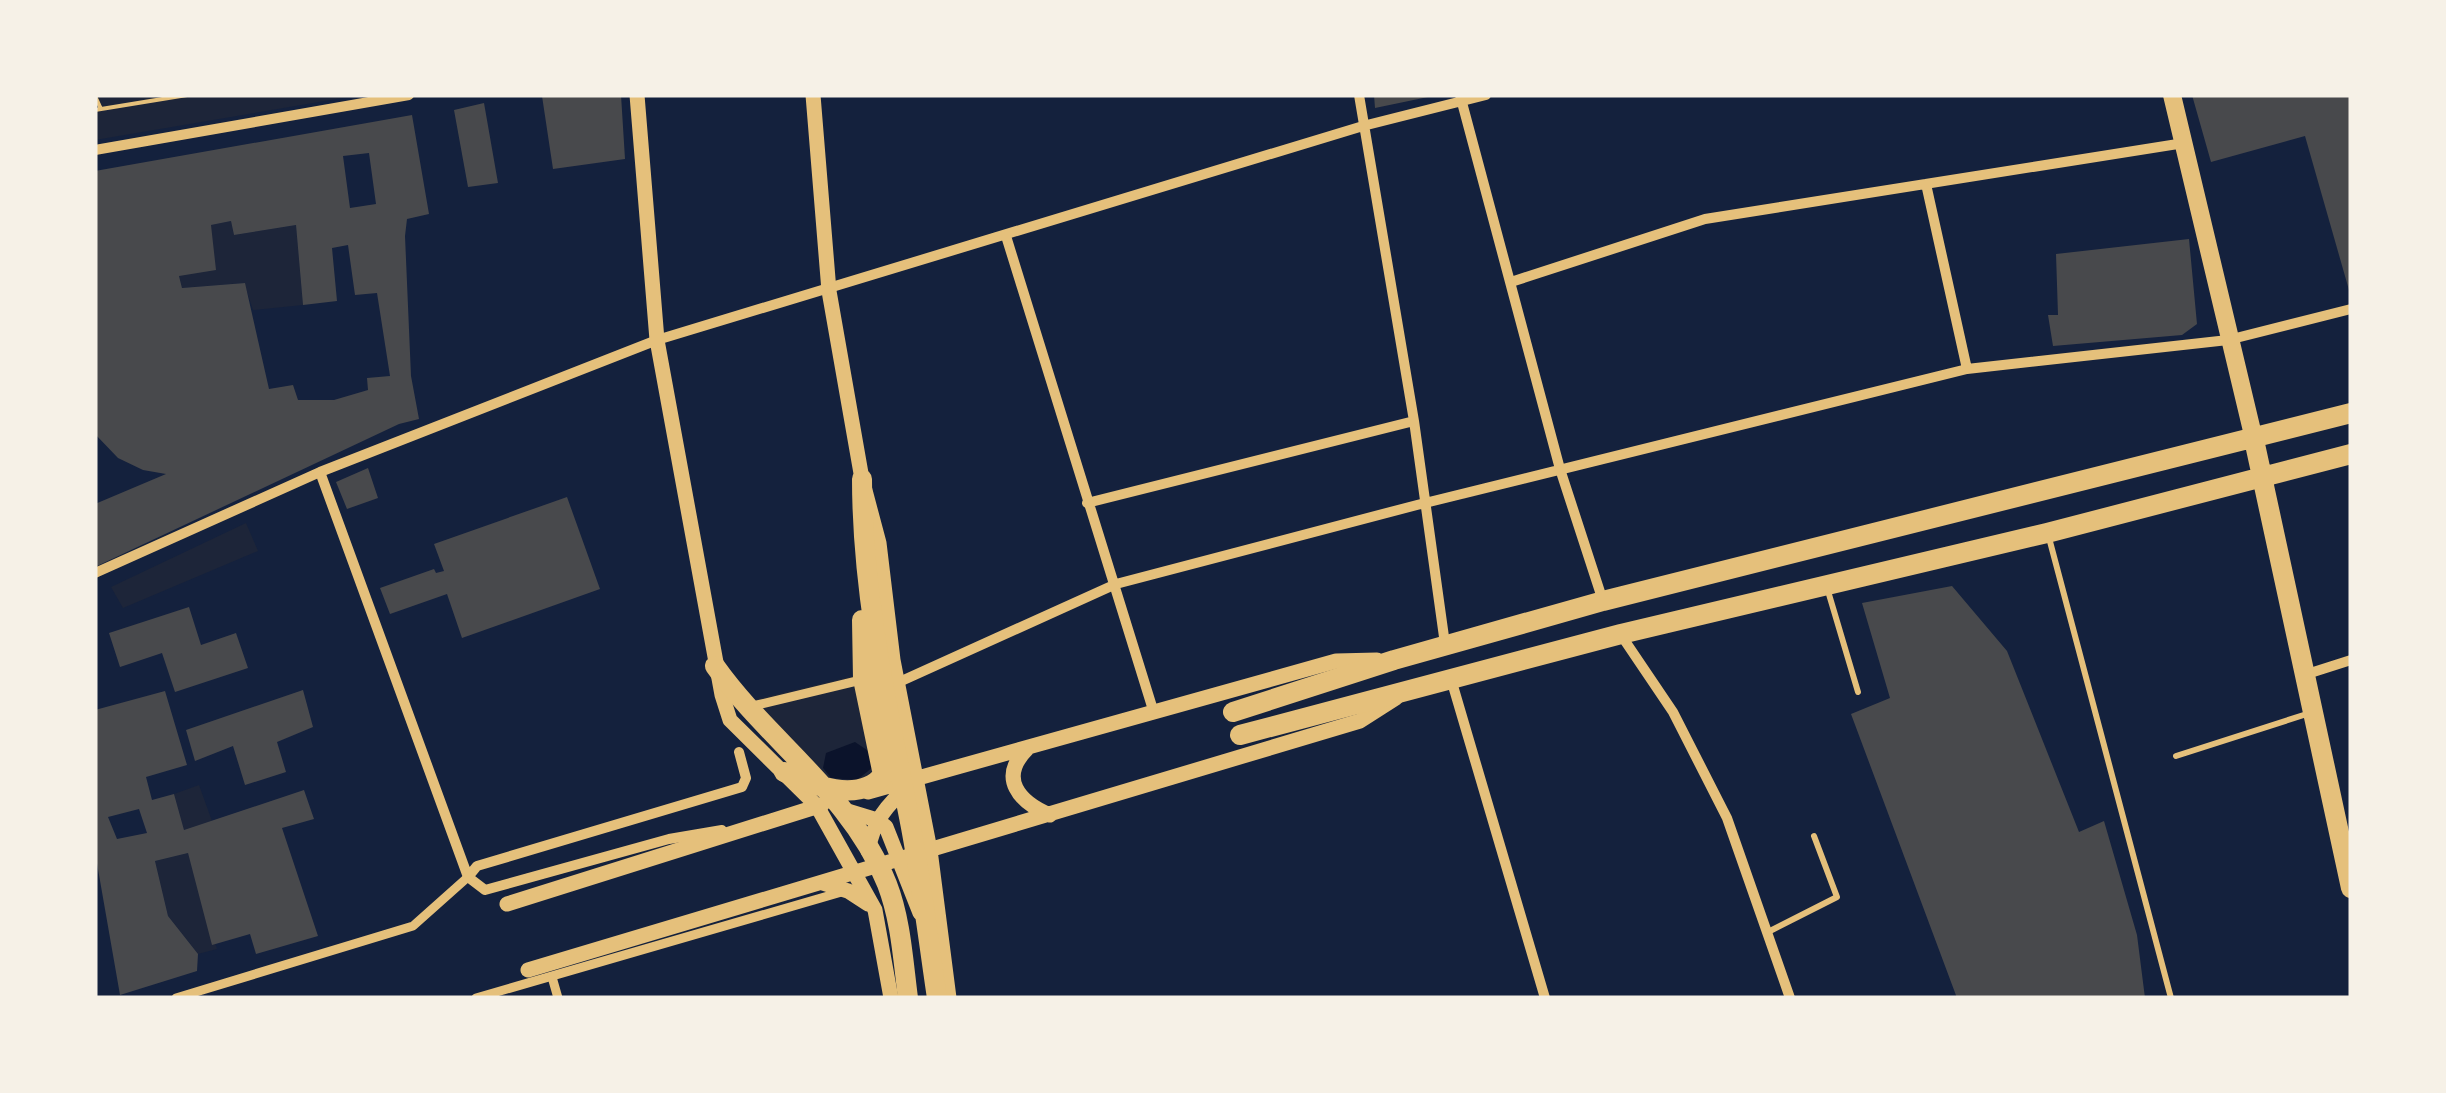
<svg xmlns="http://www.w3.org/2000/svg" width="2446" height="1093" viewBox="0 0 2446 1093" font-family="Georgia,serif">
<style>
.green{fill:#1d2539}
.water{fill:#0b132b}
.building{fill:#48494c;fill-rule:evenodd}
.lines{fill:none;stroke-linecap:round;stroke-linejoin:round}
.path{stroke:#e5c07b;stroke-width:4}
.service{stroke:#e5c07b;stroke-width:6}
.pedestrian{stroke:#e5c07b;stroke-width:9}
.minor{stroke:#e5c07b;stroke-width:10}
.tertiary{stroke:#e5c07b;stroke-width:15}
.secondary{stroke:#e5c07b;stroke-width:18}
.primary{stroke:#e5c07b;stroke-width:20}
</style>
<rect width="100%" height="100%" fill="#14213d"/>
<!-- green -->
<path class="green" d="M95,95H360L95,140Z
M231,221L234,235L296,225L303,305L253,310L244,283L182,288L179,276L211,225Z
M246,523L258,551L123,608L111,587Z
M857,675L873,776L862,784L825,780L748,701Z
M199,785L212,821L184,830L174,794Z
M188,853L217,949L198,954L168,916L155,861Z"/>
<!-- water -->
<path class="water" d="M855,742L873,754V767L857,780L831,778L823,768L826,753Z"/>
<!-- building -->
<path class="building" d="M621,95L625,159L553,169L542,96Z
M1374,95H1428V97L1375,108Z
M2192,95H2351V297L2305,136L2211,162Z
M484,103L498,183L468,187L454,110Z
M412,115L429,214L407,219L405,236L411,376L419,419L399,424L95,567V504L166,474L143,470L118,458L95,434V171ZM369,153L376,204L350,208L343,156ZM231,221L234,235L296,225L303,305L337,301L332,248L348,245L355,295L377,293L390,376L367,378L368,390L334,400H298L293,385L269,389L245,283L182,288L179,276L216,270L211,225Z
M2189,239L2197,324L2182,335L2053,346L2048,315H2058L2056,254Z
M368,468L378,498L347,509L336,482Z
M567,497L600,589L462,638L447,594L390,614L380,588L434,569L436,573L444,571L434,544Z
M1952,586L2007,651L2079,832L2104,821L2137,935L2145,998H1957L1851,714L1890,698L1862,603Z
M189,607L201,645L236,633L248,668L175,692L162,653L120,667L109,633Z
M303,690L313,727L277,742L286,772L245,785L233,746L195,761L186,730Z
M165,691L187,765L146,777L152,800L174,794L184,830L304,790L314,819L282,828L318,936L256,954L250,934L212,945L188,853L155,861L168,916L198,954L197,971L120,995L95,852V710ZM139,809L147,833L117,839L108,817Z"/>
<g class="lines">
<!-- path -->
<path class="path" d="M95,96L101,109
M95,110L187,95"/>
<!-- service -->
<path class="service" d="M2048,534L2171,998
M1828,591L1858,692
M2176,756L2310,713
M1768,932L1837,897L1814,836"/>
<!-- pedestrian -->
<path class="pedestrian" d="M757,705L861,680
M552,977L558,998
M176,998L413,926L468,877
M476,998L845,891"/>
<!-- minor -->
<path class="minor" d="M1359,95L1414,421L1445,644
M1460,95L1560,469L1603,601
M95,150L409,95
M1926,184L1967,369
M1006,236L1154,713
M1511,282L1705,219L2184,143
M320,472L468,877L485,890L669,839L722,830
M1087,503L1414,421
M95,573L320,472L657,340L1363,126L1486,95
M1621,635L1673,712L1727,818L1790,998
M2304,675L2351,660
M1451,679L1545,998
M897,683L1116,584L1417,505L1967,369L2228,340L2351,309
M468,877L477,866L742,787L746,778L739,752"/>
<!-- tertiary -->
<path class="tertiary" d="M637,95L657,340L722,695L730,720L817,806L875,910L891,998
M813,95L829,291L862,479L879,543L893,660L930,850L949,998
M1027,749C998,778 1019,802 1050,815
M868,792L1336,661L1377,660
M841,809L877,820L886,827L920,913
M868,851C873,821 887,805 910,784
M823,883L848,891L868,904
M507,904L822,805
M528,970L1360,721L1396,698"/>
<!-- secondary -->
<path class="secondary" d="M2172,95L2253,435"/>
<!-- primary -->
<path class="primary" d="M2253,435L2351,888
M862,479C862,594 887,705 909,817C921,877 928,938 937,998
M715,666C768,741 852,795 887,884C901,920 903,960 908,998
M1233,712L1394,660L1603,601L2351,413
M1240,735L1621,634L2047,533L2351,454
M784,772C811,785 860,804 883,775L863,679L862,620"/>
</g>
<!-- border -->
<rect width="2446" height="1093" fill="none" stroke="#f6f1e7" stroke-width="195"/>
</svg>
